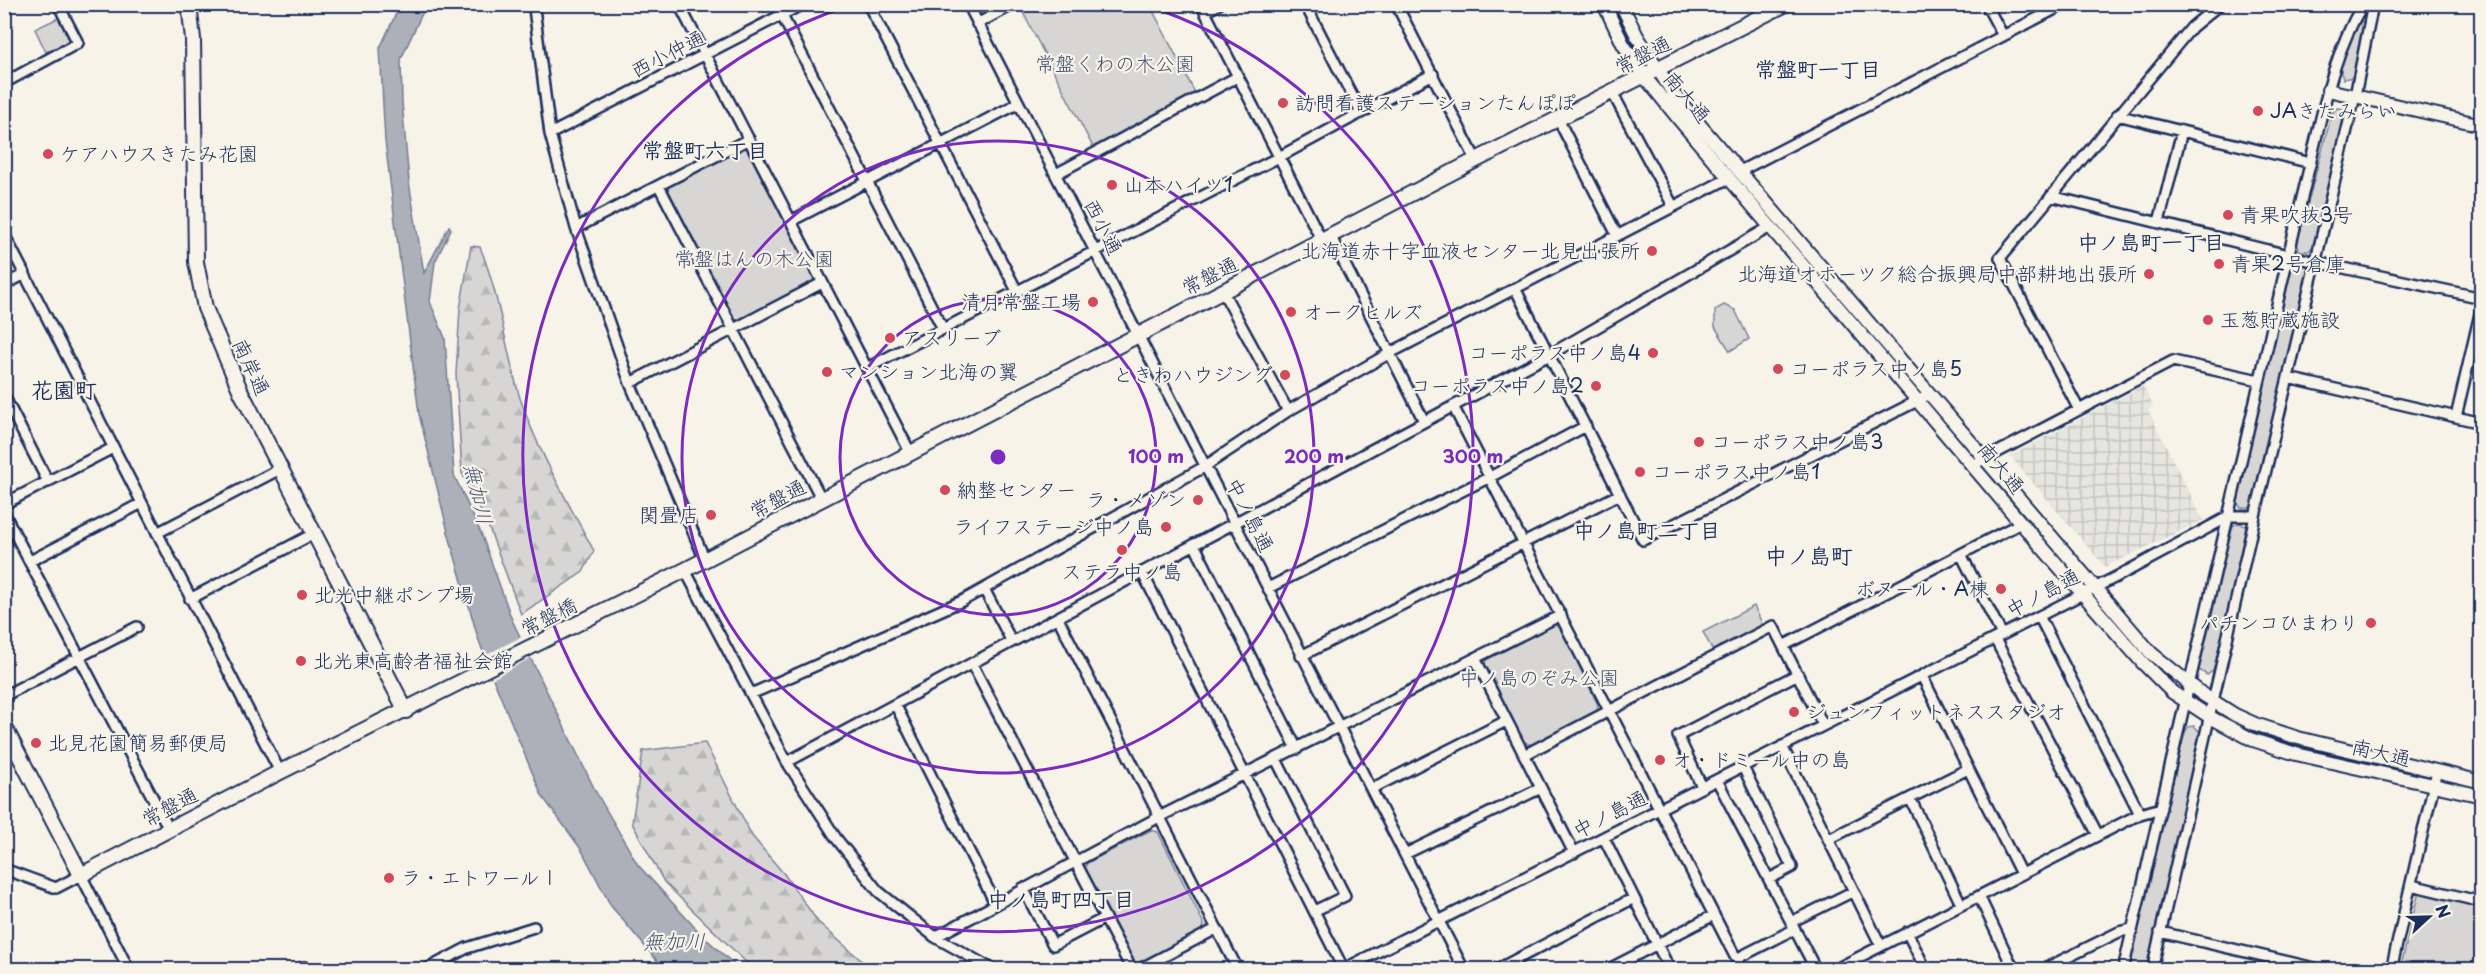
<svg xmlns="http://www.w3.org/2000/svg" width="2486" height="974" viewBox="0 0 2486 974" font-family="'Playpen Sans','Klee One',sans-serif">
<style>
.industrial{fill:url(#industrial-grid)}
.forest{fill:url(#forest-firs);stroke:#798299;stroke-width:1.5}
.green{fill:#d7d6d4;stroke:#798299;stroke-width:1.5}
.water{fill:#acb0b9;stroke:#727c95;stroke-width:1.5}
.pier{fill:#f7f3e8}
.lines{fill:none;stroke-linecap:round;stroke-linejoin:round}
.minor-casing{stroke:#1b2f5e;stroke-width:14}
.tertiary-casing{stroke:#1b2f5e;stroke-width:16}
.secondary-casing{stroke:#1b2f5e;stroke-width:18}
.minor{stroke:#f7f3e8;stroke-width:9}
.tertiary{stroke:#f7f3e8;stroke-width:12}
.secondary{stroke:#f7f3e8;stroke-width:14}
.ring{fill:none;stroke:#7b2cbf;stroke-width:3}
.poi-dot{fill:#d1495b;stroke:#f7f3e8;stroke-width:2}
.labels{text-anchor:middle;stroke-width:4.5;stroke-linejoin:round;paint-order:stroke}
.street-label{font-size:20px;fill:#1b2f5e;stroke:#f7f3e8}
.park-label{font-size:20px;fill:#415076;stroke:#f7f3e8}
.poi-label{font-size:20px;fill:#1b2f5e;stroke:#f7f3e8;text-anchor:start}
.neighbourhood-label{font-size:21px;font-weight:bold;fill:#1b2f5e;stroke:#f7f3e8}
.water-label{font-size:21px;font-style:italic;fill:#465679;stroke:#f7f3e8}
.quarter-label{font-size:22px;font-weight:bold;fill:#1b2f5e;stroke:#f7f3e8}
.centre{fill:#7b2cbf;stroke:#f7f3e8;stroke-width:3}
.ring-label{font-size:18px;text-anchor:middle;font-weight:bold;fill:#7b2cbf;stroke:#f7f3e8;stroke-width:4.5;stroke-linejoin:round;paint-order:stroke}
</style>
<defs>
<pattern id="industrial-grid" width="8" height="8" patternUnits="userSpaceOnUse" patternTransform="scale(1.5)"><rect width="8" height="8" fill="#e6e5de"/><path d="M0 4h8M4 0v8" fill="none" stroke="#c5c5c1"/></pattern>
<pattern id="forest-firs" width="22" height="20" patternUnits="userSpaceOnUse" patternTransform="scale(1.5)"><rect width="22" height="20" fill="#d7d6d4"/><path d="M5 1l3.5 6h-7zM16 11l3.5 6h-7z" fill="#b8b8b8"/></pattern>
</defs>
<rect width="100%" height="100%" fill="#f7f3e8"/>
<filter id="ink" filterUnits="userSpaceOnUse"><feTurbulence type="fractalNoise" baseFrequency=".0167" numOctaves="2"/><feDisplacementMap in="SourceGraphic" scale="12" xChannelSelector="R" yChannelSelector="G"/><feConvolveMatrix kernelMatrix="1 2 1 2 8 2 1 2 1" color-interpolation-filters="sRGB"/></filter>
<g filter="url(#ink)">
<!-- industrial -->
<path class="industrial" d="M2143,386L2153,406L2148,410L2203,520L2105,567L2010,456Z"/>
<!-- forest -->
<path class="forest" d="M471,246L480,247C500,296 505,348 520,398C538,452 568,502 594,551L583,572L521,614L489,528L462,473L456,374L460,309Z
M705,743L752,836L784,874L818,922L871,969H753L664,882L632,823L643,751Z"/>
<!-- green -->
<path class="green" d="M1019,5H1150L1196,95L1093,147Z
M58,18L70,41L46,52L35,29Z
M2361,21L2366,23L2354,77L2343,79C2334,59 2351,37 2361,21Z
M2337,108L2344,109L2345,114L2313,246L2309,251H2300L2297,243L2332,113Z
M747,144L817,281L734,322L667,187Z
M2298,261L2307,264L2309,272L2253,503L2250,508H2241L2236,500L2291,265Z
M1724,305L1735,310L1749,339L1730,351L1715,327V310Z
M2240,523L2245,526L2247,533L2214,670L2207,675L2199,670V662L2230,530L2234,525Z
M1754,606L1761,621L1760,627L1713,651L1703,632Z
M1553,624L1561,628L1598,705L1597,713L1531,745L1524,742L1485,664L1487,656Z
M2194,726L2202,734L2148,969L2127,970L2185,732L2188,727Z
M1151,830L1158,832L1204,924L1203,930L1139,963L1134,962L1085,868L1087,863Z
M2419,891L2481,906V948L2477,969L2400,970Z"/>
<!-- water -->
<path class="water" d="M400,5H426L401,59L402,102L409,182L424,273L449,226L451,229L435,262L430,302L445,338L454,475L481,533L512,620L596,792L638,865L700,933L739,969H664L611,906L581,849L542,796L494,681L478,638L448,532L419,414L385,141L380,48Z"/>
<!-- pier -->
<path class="pier" d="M523,636L533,657L490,680L482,657Z"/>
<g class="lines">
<defs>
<path id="minor" d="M539,4L534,8L550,134L576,228L630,383L705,560
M679,4L910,452
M776,4L943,329
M868,4L1017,291
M968,4L1464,970
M1201,4L1322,241
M1305,4L1361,113
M1396,4L1476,160
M1986,4L2003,36
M4,6L8,4
M1205,12L1219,4
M977,24L1014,4
M4,83L78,43L58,4
M1612,92L1673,206
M2117,115L2311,163
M1558,119L1617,235
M550,134L803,4
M1740,171L2065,4
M1056,174L1237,77
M659,186L821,498
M2051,196L2316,262L2482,298
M791,221L1019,103
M2159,222L2182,131
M576,228L749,139
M4,234L280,772
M1331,237L1424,421
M4,285L25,274
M1515,288L1643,540L1923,398
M1223,292L1288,411
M867,368L1279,157L1433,74
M2288,378L2482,423
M630,383L822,283
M4,396L48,482
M1453,406L1742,970
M2079,410L2000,258L2192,27L2220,4
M2456,417L2482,305
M1973,465L2173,361L2259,380
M4,504L113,448
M4,513L169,829
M157,533L280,469
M1194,544L1297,749
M1961,554L2002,635
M30,561L142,503
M685,570L787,762L836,838L878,891L935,937L994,970
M1142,572L1344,970
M1268,588L1490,477L1586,426
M984,589L1012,642
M190,599L313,534
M2039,616L2140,814
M1058,618L1238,970
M1995,639L2098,835
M1783,646L2021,523
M1301,656L1620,494
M1475,658L1574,853
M972,664L1132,970
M1922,676L2021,874
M751,694L962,601L1204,467L1288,411L1390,353L1729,178
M4,696L137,627
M896,706L995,903
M1782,746L1881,946
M1524,755L1773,626L1823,725
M1276,759L1345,896L1314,911
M787,762L1549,355L1770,227
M1743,767L1792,867L1769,879
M1717,780L1816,970
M1702,787L1678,736L1798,674
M1371,789L1506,721
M1910,798L1961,904
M1604,838L1670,970
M1829,839L1968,769
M1405,854L1541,788
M4,869L56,888L81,875L129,970
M2411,885L2482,902
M1023,888L1053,945L1105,918
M1979,896L2014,970
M1791,922L1854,891
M1907,932L1926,970
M2160,932L2323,970
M935,937L1159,817L1561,615
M1736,959L1795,929
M298,970L304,967L305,970
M425,970L467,948L534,927
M1138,970L1216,929
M1342,970L2120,575L2230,516H2255
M1496,970L1634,898
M1607,970L1714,915
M1834,970L2140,814L2161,808
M2042,970L2119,932L2132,929
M2123,970C2173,758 2222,547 2270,336C2283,277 2297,219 2311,160C2324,106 2334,52 2363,4
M2152,970L2255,516L2355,96L2373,4
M2391,970L2435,779
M2480,970L2482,963"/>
<path id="tertiary" d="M1604,4L1623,44L1644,76L1678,118L2021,523L2142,662L2172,692L2210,717L2253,740L2296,754L2482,796
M1621,4L1637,36L1675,96L2151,653L2202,694L2235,715L2255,724L2298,738L2482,782
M2328,90L2482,125"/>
<path id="secondary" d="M189,4L193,39L196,262L205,308L241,392L406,711
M4,726L81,875L280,772L685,570L1476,160L1786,4"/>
</defs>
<!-- minor casing -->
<use href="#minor" class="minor-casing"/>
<!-- tertiary casing -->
<use href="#tertiary" class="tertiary-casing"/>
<!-- secondary casing -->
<use href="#secondary" class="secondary-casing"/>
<!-- minor -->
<use href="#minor" class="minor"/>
<!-- tertiary -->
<use href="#tertiary" class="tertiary"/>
<!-- secondary -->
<use href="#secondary" class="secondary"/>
</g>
</g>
<!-- distance rings -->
<g class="ring">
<circle cx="998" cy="457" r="158"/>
<circle cx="998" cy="457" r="316"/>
<path d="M1145 5A475 475 0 1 1 851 5"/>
</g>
<!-- markers -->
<g class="poi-dot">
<circle cx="1283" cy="103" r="6"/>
<circle cx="2258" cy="111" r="6"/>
<circle cx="48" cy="154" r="6"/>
<circle cx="1112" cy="185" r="6"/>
<circle cx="2228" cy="215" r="6"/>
<circle cx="1652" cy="251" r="6"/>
<circle cx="2219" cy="264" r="6"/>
<circle cx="2149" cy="274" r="6"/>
<circle cx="1093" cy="302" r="6"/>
<circle cx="1291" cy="312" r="6"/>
<circle cx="2208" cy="320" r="6"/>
<circle cx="890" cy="338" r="6"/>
<circle cx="1653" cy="353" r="6"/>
<circle cx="1778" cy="369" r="6"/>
<circle cx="827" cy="372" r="6"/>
<circle cx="1285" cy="375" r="6"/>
<circle cx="1596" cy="386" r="6"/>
<circle cx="1699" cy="442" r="6"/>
<circle cx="1640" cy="472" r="6"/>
<circle cx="945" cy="490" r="6"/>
<circle cx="1198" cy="500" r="6"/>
<circle cx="711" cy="515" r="6"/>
<circle cx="1166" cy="527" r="6"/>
<circle cx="1122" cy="550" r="6"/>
<circle cx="2001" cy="589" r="6"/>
<circle cx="302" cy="595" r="6"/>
<circle cx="2371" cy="623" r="6"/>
<circle cx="301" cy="661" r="6"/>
<circle cx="1794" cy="712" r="6"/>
<circle cx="36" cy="743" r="6"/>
<circle cx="1660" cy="760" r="6"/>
<circle cx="389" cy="878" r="6"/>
</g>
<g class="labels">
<!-- street labels -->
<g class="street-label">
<text transform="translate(668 54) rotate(-27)" y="7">西小仲通</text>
<text transform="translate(1643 55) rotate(-27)" y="7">常盤通</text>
<text transform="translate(1687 97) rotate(50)" y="7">南大通</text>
<text transform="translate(1103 227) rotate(63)" y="7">西小通</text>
<text transform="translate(1210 276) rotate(-27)" y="7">常盤通</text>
<text transform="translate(251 367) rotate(65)" y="7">南岸通</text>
<text transform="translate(2001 468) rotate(50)" y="7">南大通</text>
<text transform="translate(778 499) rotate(-28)" y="7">常盤通</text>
<text transform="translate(1250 515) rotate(63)" y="7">中ノ島通</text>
<text transform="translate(2043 593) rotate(-28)" y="7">中ノ島通</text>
<text transform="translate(549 617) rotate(-27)" y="7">常盤橋</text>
<text transform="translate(2381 753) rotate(13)" y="7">南大通</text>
<text transform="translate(170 807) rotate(-28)" y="7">常盤通</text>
<text transform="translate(1610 814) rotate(-27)" y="7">中ノ島通</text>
</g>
<!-- park labels -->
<g class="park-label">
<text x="1115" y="71">常盤くわの木公園</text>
<text x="754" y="266">常盤はんの木公園</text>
<text x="1539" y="685">中ノ島のぞみ公園</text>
</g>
<!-- poi labels -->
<g class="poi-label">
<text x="1295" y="110">訪問看護ステーションたんぽぽ</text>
<text x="2270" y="118">JAきたみらい</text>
<text x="60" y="161">ケアハウスきたみ花園</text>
<text x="1124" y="192">山本ハイツ1</text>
<text x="2240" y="222">青果吹抜3号</text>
<text x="1640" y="258" text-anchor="end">北海道赤十字血液センター北見出張所</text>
<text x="2231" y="271">青果2号倉庫</text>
<text x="2137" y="281" text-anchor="end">北海道オホーツク総合振興局中部耕地出張所</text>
<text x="1081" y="309" text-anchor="end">清月常盤工場</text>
<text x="1303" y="319">オークヒルズ</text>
<text x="2220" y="327">玉葱貯蔵施設</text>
<text x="902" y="345">アスリーブ</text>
<text x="1641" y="360" text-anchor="end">コーポラス中ノ島4</text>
<text x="1790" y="376">コーポラス中ノ島5</text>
<text x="839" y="379">マンション北海の翼</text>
<text x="1273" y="382" text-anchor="end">ときわハウジング</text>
<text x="1584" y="393" text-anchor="end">コーポラス中ノ島2</text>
<text x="1711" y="449">コーポラス中ノ島3</text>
<text x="1652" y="479">コーポラス中ノ島1</text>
<text x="957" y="497">納整センター</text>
<text x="1186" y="507" text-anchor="end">ラ・メゾン</text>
<text x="699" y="522" text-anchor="end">関畳店</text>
<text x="1154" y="534" text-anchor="end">ライフステージ中ノ島</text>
<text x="1122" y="579" text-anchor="middle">ステラ中ノ島</text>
<text x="1989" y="596" text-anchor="end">ボヌール・A棟</text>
<text x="314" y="602">北光中継ポンプ場</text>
<text x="2359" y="630" text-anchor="end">パチンコひまわり</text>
<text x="313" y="668">北光東高齢者福祉会館</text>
<text x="1806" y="719">ジュンフィットネススタジオ</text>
<text x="48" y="750">北見花園簡易郵便局</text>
<text x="1672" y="767">オ・ドミール中の島</text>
<text x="401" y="885">ラ・エトワールⅠ</text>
</g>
<!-- neighbourhood labels -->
<g class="neighbourhood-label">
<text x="1818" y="77">常盤町一丁目</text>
<text x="705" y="158">常盤町六丁目</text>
<text x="2151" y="250">中ノ島町一丁目</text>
<text x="1647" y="538">中ノ島町二丁目</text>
<text x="1061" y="907">中ノ島町四丁目</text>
</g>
<!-- water labels -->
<g class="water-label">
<text transform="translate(478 494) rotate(77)" y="7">無加川</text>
<text x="674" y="949">無加川</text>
</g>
<!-- quarter labels -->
<g class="quarter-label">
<text x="64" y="398">花園町</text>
<text x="1809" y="564">中ノ島町</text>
</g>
</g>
<circle cx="998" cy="457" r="9" class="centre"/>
<g class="ring-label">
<text x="1156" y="463">100 m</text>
<text x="1314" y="463">200 m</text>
<text x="1473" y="463">300 m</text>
</g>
<!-- margin -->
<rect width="2486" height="974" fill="none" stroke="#f7f3e8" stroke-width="24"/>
<rect x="12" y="12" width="2462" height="950" fill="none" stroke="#1b2f5e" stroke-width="2" filter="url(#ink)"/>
<!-- north arrow -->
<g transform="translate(2429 917) rotate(68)" stroke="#f7f3e8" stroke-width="4.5" paint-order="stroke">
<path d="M0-4.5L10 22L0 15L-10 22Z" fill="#1b2f5e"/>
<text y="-9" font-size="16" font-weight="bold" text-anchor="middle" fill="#1b2f5e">N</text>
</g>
</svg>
